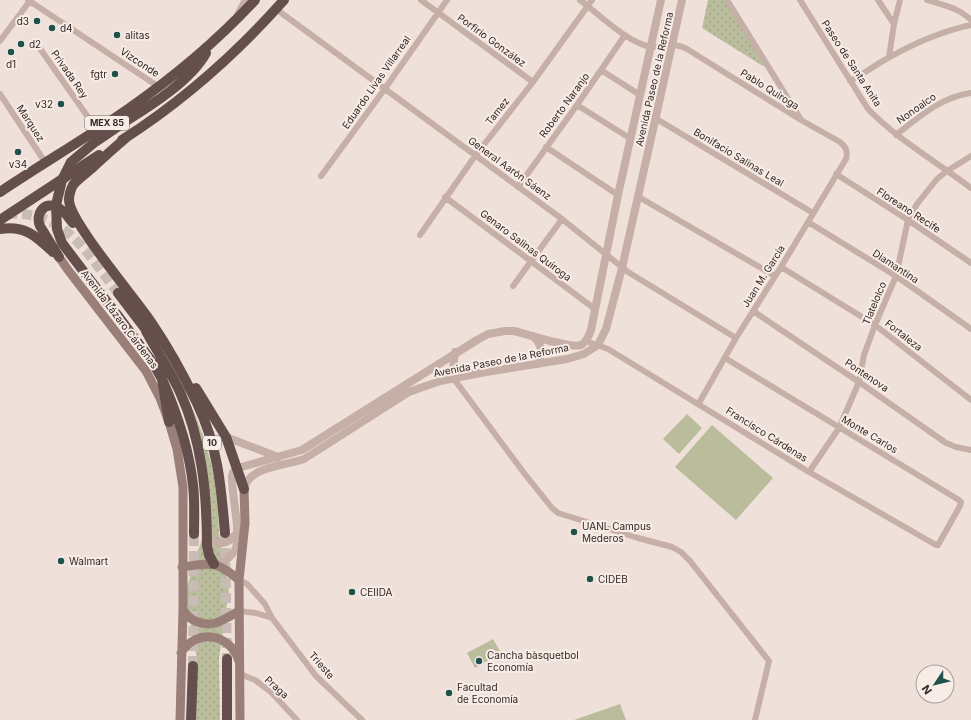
<svg xmlns="http://www.w3.org/2000/svg" width="971" height="720" viewBox="0 0 971 720" font-family="Inter,sans-serif">
<style>
.grass{fill:url(#grass-dots)}
.garden{fill:#b9bd9b}
.lines{fill:none;stroke-linecap:round;stroke-linejoin:round}
.trunk-tunnel{stroke:#c9bcb6;stroke-width:10;stroke-dasharray:10 5;stroke-linecap:butt}
.minor{stroke:#c6afa7;stroke-width:6}
.tertiary{stroke:#c6afa7;stroke-width:8}
.secondary{stroke:#9a7e78;stroke-width:9}
.trunk{stroke:#644f4c;stroke-width:10}
.trunk-bridge{stroke:#644f4c;stroke-width:10}
.poi-dot{fill:#1f524b;stroke:#f8ece6;stroke-width:1.5}
.labels{text-anchor:middle;stroke-width:4;stroke-linejoin:round;paint-order:stroke}
.shield{fill:#f8ece6;stroke:#6e6360;stroke-width:1}
.shield-label{font-size:9px;font-weight:bold;fill:#332827}
.poi-label{font-size:10px;fill:#332827;stroke:#f8ece6;text-anchor:start}
.street-label{font-size:10px;fill:#332827;stroke:#f8ece6}
</style>
<defs>
<pattern id="grass-dots" width="8" height="8" patternUnits="userSpaceOnUse"><rect width="8" height="8" fill="#b9bd9b"/><path d="M2 2h.1M6 6h.1" fill="none" stroke="#a0a286" stroke-width="1.8" stroke-linecap="round"/></pattern>
</defs>
<rect width="100%" height="100%" fill="#efe1da"/>
<!-- grass -->
<path class="grass" d="M708,0H726L766,64L763,66L702,28Z
M174,375L195,414L203,436L214,472L218,510L219,533L229,591L219,658L220,720H195L197,659L185,593L204,532L203,482Z"/>
<!-- garden -->
<path class="garden" d="M687,414L702,428L679,454L663,439Z
M712,425L773,478L736,520L675,467Z
M493,639L501,653L475,668L467,653Z
M620,704L626,720H574Z"/>
<g class="lines">
<!-- trunk-tunnel -->
<path class="trunk-tunnel" d="M7,214C65,210 87,253 118,293
M225,533L227,659
M193,666L194,534"/>
<!-- minor -->
<path class="minor" d="M28,0L159,87
M421,0L533,82
M580,0C600,15 625,41 650,47C658,48 665,45 672,45C677,45 683,47 687,49L801,120L840,142C846,147 848,151 846,159L781,267L736,338L699,403
M727,0L800,118
M800,0L868,109C898,140 937,162 971,188
M878,0L894,24
M927,0C943,5 959,8 971,20
M276,9L562,219L628,272L736,338
M0,41L29,2
M41,50L97,130
M889,57L894,24L900,0
M601,70L640,95
M850,81C864,74 876,64 890,57C915,43 943,31 971,25
M0,94L45,162
M577,105L631,139
M655,118L813,213
M896,135C919,117 941,97 971,93
M546,147L618,195
M836,174L908,220L971,263
M321,176L384,90L447,0
M518,187L577,105L625,35
M637,196L775,276
M445,197L595,309
M808,222L896,276L971,329
M420,235L475,156L533,82L592,0
M781,267L875,325L971,400
M513,286L562,219
M753,311L859,382L946,443L956,447L971,450
M586,341L608,349L809,472L936,545H938L960,506L961,502L959,500L725,358
M454,379L524,473L552,508L558,513L638,538L672,547L681,552L690,561L769,661L755,720
M809,472L839,428L859,382L864,355L875,325L896,276L908,220L917,204L937,179L947,171L971,156
M239,580L247,584L265,604L272,618L316,676L362,720
M239,611L256,613L272,618
M240,674L255,680L271,692L297,720"/>
<!-- tertiary -->
<path class="tertiary" d="M238,15L246,0
M533,336C542,345 543,352 538,364
M454,379L453,368L455,352
M226,437L278,457
M244,489C249,466 285,466 304,459L409,392L440,381L486,372L567,359L584,354L598,345L606,329L622,268L682,0
M208,531L214,541C224,546 230,541 237,533
M220,566C224,561 232,556 235,550C242,536 231,493 232,476L233,472L238,468L302,450L477,340L488,334L505,331H514C526,334 572,349 581,345C586,342 589,336 591,330L618,195L661,0"/>
<!-- secondary -->
<path class="secondary" d="M59,257L68,270L146,371L160,398L169,422L177,449L183,487V609L180,720
M182,567C212,563 215,560 239,580
M183,609C188,621 204,626 216,623C224,620 232,615 239,611
M181,653C196,628 230,633 239,661
M240,720L239,580L245,523L244,489"/>
<!-- trunk -->
<path class="trunk" d="M126,121C152,105 191,80 206,53
M127,137C115,147 103,158 91,169C85,174 78,179 73,185C71,189 69,195 69,200C69,221 136,299 151,322C168,347 184,376 197,403C218,447 221,485 225,533
M122,140C183,101 236,54 284,0
M0,192C42,164 86,138 128,109C174,77 217,41 255,0
M0,220L99,155
M0,229C25,225 36,236 53,252
M59,257L40,226C35,214 44,201 57,207C64,210 68,217 73,223
M118,293L150,335
M118,316L153,363L162,379L169,422
M146,331C157,351 170,371 180,392C202,440 207,494 207,546L209,555L214,564
M162,379C177,413 189,448 193,485C195,501 194,518 194,534
M196,388L226,437L244,489
M227,659V720
M191,720L193,666"/>
<!-- trunk-bridge -->
<path class="trunk-bridge" d="M118,316L87,276L62,243L57,229L56,205L62,180L71,162L95,142L126,121"/>
</g>
<!-- markers -->
<g class="poi-dot">
<circle cx="37" cy="21" r="4"/>
<circle cx="52" cy="28" r="4"/>
<circle cx="117" cy="35" r="4"/>
<circle cx="21" cy="44" r="4"/>
<circle cx="11" cy="52" r="4"/>
<circle cx="115" cy="74" r="4"/>
<circle cx="61" cy="104" r="4"/>
<circle cx="18" cy="152" r="4"/>
<circle cx="574" cy="532" r="4"/>
<circle cx="61" cy="561" r="4"/>
<circle cx="590" cy="579" r="4"/>
<circle cx="352" cy="592" r="4"/>
<circle cx="479" cy="661" r="4"/>
<circle cx="449" cy="693" r="4"/>
</g>
<g class="labels">
<!-- shield labels -->
<g class="shield">
<rect x="85" y="116" width="44" height="14" rx="3"/>
<rect x="203" y="436" width="18" height="14" rx="3"/>
</g>
<g class="shield-label">
<text x="107" y="126">MEX 85</text>
<text x="212" y="446">10</text>
</g>
<!-- poi labels -->
<g class="poi-label">
<text x="29" y="25" text-anchor="end">d3</text>
<text x="60" y="32">d4</text>
<text x="125" y="39">alitas</text>
<text x="29" y="48">d2</text>
<text x="11" y="68" text-anchor="middle">d1</text>
<text x="107" y="78" text-anchor="end">fgtr</text>
<text x="53" y="108" text-anchor="end">v32</text>
<text x="18" y="168" text-anchor="middle">v34</text>
<text x="582" y="530">UANL Campus<tspan x="582" dy="12">Mederos</tspan></text>
<text x="69" y="565">Walmart</text>
<text x="598" y="583">CIDEB</text>
<text x="360" y="596">CEIIDA</text>
<text x="487" y="659">Cancha bàsquetbol<tspan x="487" dy="12">Economía</tspan></text>
<text x="457" y="691">Facultad<tspan x="457" dy="12">de Economía</tspan></text>
</g>
<!-- street labels -->
<g class="street-label">
<text transform="translate(492 40) rotate(36)" y="4">Porfirio González</text>
<text transform="translate(140 62) rotate(33)" y="4">Vizconde</text>
<text transform="translate(852 63) rotate(57)" y="4">Paseo de Santa Anita</text>
<text transform="translate(70 74) rotate(55)" y="4">Privada Rey</text>
<text transform="translate(654 79) rotate(-77)" y="4">Avenida Paseo de la Reforma</text>
<text transform="translate(376 82) rotate(-55)" y="4">Eduardo Livas Villarreal</text>
<text transform="translate(770 89) rotate(32)" y="4">Pablo Quiroga</text>
<text transform="translate(564 105) rotate(-54)" y="4">Roberto Naranjo</text>
<text transform="translate(916 108) rotate(-35)" y="4">Nonoalco</text>
<text transform="translate(497 111) rotate(-52)" y="4">Tamez</text>
<text transform="translate(31 123) rotate(57)" y="4">Marquez</text>
<text transform="translate(739 157) rotate(31)" y="4">Bonifacio Salinas Leal</text>
<text transform="translate(510 168) rotate(36)" y="4">General Aarón Sáenz</text>
<text transform="translate(909 210) rotate(33)" y="4">Floreano Recife</text>
<text transform="translate(526 245) rotate(37)" y="4">Genaro Salinas Quiroga</text>
<text transform="translate(896 266) rotate(33)" y="4">Diamantina</text>
<text transform="translate(763 276) rotate(-58)" y="4">Juan M. García</text>
<text transform="translate(874 303) rotate(-67)" y="4">Tlatelolco</text>
<text transform="translate(120 319) rotate(53)" y="4">Avenida Lázaro Cárdenas</text>
<text transform="translate(904 335) rotate(38)" y="4">Fortaleza</text>
<text transform="translate(501 360) rotate(-11)" y="4">Avenida Paseo de la Reforma</text>
<text transform="translate(867 375) rotate(34)" y="4">Pontenova</text>
<text transform="translate(767 434) rotate(32)" y="4">Francisco Cárdenas</text>
<text transform="translate(870 434) rotate(31)" y="4">Monte Carlos</text>
<text transform="translate(322 665) rotate(49)" y="4">Trieste</text>
<text transform="translate(277 687) rotate(42)" y="4">Praga</text>
</g>
</g>
<!-- north arrow -->
<g transform="translate(935 684) rotate(235)"><circle r="19" fill="#f8ece6" stroke="#a99e9a"/>
<path d="M0-3L7 15L0 10L-7 15Z" fill="#1f524b"/>
<text y="-6" font-size="11" font-weight="bold" text-anchor="middle" fill="#332827">N</text>
</g>
</svg>
